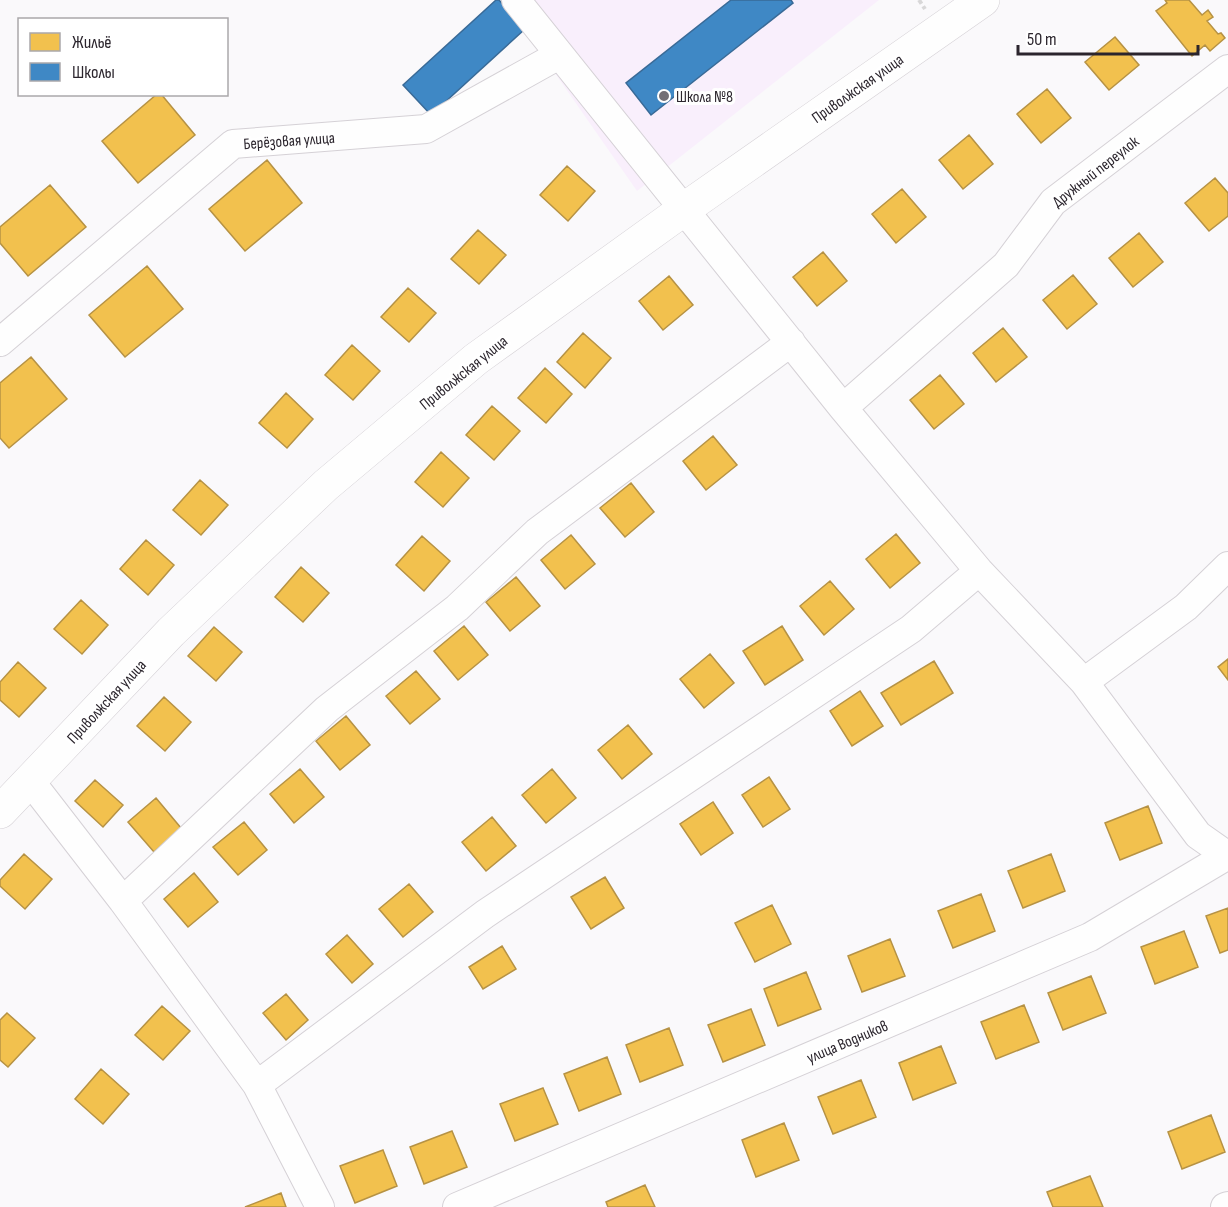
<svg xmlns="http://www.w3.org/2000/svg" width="1228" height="1207" viewBox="0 0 1228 1207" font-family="'Sofia Sans Condensed',sans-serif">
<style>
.built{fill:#f9effc}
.homes{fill:#f2c14e;stroke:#b69244;stroke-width:1.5}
.schools{fill:#3f88c5;stroke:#396a97;stroke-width:1.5}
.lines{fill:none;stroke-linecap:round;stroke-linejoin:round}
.minor-casing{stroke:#d5d1d6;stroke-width:30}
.major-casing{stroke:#d5d1d6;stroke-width:34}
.path{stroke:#d8d7d8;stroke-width:4;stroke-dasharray:4.5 3;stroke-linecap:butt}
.minor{stroke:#fefefe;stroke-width:28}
.major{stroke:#fefefe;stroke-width:33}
.poi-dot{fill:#736f75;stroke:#fff;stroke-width:2}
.labels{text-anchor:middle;stroke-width:6;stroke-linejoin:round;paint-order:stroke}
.street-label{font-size:16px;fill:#2b252d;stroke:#fff}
.poi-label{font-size:16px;fill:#2b252d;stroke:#fff;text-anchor:start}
</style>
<rect width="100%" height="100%" fill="#faf9fb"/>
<!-- built -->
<path class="built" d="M504,0H879L637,191Z"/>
<!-- homes -->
<path class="homes" d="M1165,0H1189L1202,15L1208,10L1213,17L1207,21L1218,34L1221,33L1225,38L1210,51L1205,45L1192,56L1156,11L1167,3Z
M1115,37L1139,65L1109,90L1085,62Z
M1047,89L1071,118L1041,143L1017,114Z
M157,94H161L195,135L138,183L102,141Z
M969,135L993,164L963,189L939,160Z
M267,160L302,203L245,251L209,209Z
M567,166L595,191L568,221L540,195Z
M1215,178L1228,193V216L1209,231L1185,203Z
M50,185L86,227L28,276L0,243V227Z
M902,189L926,217L896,243L872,214Z
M478,230L506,255L479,284L451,259Z
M1139,233L1163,262L1133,287L1109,258Z
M823,252L847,281L817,306L793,277Z
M147,266L183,309L125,357L89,315Z
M1073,275L1097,304L1067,329L1043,300Z
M669,276L693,305L663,330L639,301Z
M408,288L436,313L409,342L381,317Z
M1003,328L1027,357L996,382L973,353Z
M583,333L611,358L585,388L557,362Z
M352,345L380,371L353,400L325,375Z
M31,357L67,399L9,448L0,438V383Z
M545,368L572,394L546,423L518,398Z
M940,375L964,404L934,429L910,400Z
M286,393L313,419L287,448L259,423Z
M492,406L520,431L494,460L466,435Z
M713,436L737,465L706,490L683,461Z
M441,452L469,478L443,507L415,482Z
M200,480L228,505L201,535L173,510Z
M631,483L654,512L625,537L600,508Z
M896,534L920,563L890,588L866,559Z
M571,535L595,564L565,589L541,560Z
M422,536L450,561L424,591L396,565Z
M146,540L174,565L148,595L120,569Z
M301,567L329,593L303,622L275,597Z
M516,577L540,606L510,631L486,602Z
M830,581L854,609L824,635L800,606Z
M81,600L108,625L82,654L54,629Z
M464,626L488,655L458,680L434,651Z
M782,626L803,660L765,685L743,651Z
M214,627L242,652L216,681L188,656Z
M710,654L734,683L704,708L680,679Z
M1228,659V680L1218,667Z
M934,661L953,693L901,725L881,693Z
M18,662L46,688L19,717L0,700V682Z
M416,671L440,699L410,724L386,696Z
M860,691L883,726L852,746L830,711Z
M164,697L191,722L165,751L137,726Z
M346,716L370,745L340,770L316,741Z
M628,725L652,754L622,779L598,750Z
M300,769L324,797L294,823L270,794Z
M552,769L576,798L546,823L522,795Z
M769,777L790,809L763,827L742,795Z
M95,780L123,805L103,827L75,801Z
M156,798L181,828L154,852L128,822Z
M713,802L733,833L701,855L680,824Z
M1148,806L1162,843L1120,860L1105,823Z
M492,817L516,846L486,871L462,842Z
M244,822L267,850L238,875L213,847Z
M24,854L52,879L25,909L0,886V880Z
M1051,854L1065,891L1023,908L1008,871Z
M194,873L218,902L188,927L164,899Z
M605,877L624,908L591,929L571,897Z
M409,884L433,912L403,937L379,909Z
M981,894L995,931L953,948L938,911Z
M772,905L791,944L755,962L735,923Z
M1228,908V950L1220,953L1206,916Z
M1184,931L1198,967L1155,984L1141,947Z
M347,935L373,964L352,983L326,954Z
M890,939L905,976L862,992L848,956Z
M502,946L516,969L483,989L469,967Z
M806,972L821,1009L778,1026L764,989Z
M1091,976L1106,1013L1063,1030L1048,993Z
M286,994L308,1020L286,1040L263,1013Z
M1024,1005L1039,1042L996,1059L981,1022Z
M162,1006L190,1031L163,1060L135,1035Z
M751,1009L765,1045L723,1062L708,1025Z
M7,1013L35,1038L8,1067L0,1060V1020Z
M669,1028L683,1065L640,1082L626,1045Z
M941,1046L956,1083L913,1100L899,1063Z
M607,1057L621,1094L579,1111L564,1074Z
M101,1069L129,1094L103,1124L75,1099Z
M861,1080L876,1117L833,1134L818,1097Z
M543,1088L558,1124L515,1141L500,1104Z
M1211,1115L1225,1152L1182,1169L1168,1132Z
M784,1123L799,1160L756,1177L742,1140Z
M452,1131L467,1167L424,1184L410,1147Z
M383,1150L397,1186L355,1203L340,1166Z
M1090,1176L1103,1207H1053L1047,1192Z
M645,1185L655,1207H608L606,1202Z
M281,1193L286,1207H245Z"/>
<!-- schools -->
<path class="schools" d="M496,0H499L525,29L431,115L403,85Z
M731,0H791L793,3L651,115L626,83Z"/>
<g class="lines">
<defs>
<path id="minor" d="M516,0L843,408L979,571L1084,682L1198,835L1228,856
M0,342L233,144L426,129L559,55
M843,408L1006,265L1053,202L1228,69
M1084,682L1186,607L1228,566
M31,782L123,901L257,1085L320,1207
M123,901L327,709L457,608L537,532L791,342
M257,1085L485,914L911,629L979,571
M457,1207L1090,937L1228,855
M1225,1207L1228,1206"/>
<path id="major" d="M0,812L171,632L326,485L476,359L683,210L983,0"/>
</defs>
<!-- minor casing -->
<use href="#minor" class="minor-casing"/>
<!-- major casing -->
<use href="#major" class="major-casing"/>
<!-- path -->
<path class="path" d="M919,0L925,9"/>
<!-- minor -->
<use href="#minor" class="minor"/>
<!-- major -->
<use href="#major" class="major"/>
</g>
<!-- markers -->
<circle class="poi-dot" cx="664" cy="96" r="6"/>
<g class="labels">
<!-- street labels -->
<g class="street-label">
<text transform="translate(857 88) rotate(-35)" y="6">Приволжская улица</text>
<text transform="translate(289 140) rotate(-4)" y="6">Берёзовая улица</text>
<text transform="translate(1095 171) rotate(-38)" y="6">Дружный переулок</text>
<text transform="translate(463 372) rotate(-39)" y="6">Приволжская улица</text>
<text transform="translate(106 701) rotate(-47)" y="6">Приволжская улица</text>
<text transform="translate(847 1041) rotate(-23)" y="6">улица Водников</text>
</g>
<!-- poi labels -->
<g class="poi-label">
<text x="676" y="102">Школа №8</text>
</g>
</g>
<!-- legend -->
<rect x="18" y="18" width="210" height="78" fill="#ffffff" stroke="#aaa8ab" stroke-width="1.5"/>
<rect x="30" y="33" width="30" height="18" fill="#f2c14e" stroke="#aaa8ab" stroke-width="1.5"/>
<text x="72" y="48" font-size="18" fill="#2b252d">Жильё</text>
<rect x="30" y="63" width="30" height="18" fill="#3f88c5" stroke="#aaa8ab" stroke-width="1.5"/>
<text x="72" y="78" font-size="18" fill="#2b252d">Школы</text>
<!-- scale -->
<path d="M1018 45v9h180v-9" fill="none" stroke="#2b252d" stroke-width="3"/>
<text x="1027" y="45" font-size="18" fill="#2b252d" stroke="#ffffff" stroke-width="4.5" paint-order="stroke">50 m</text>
</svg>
